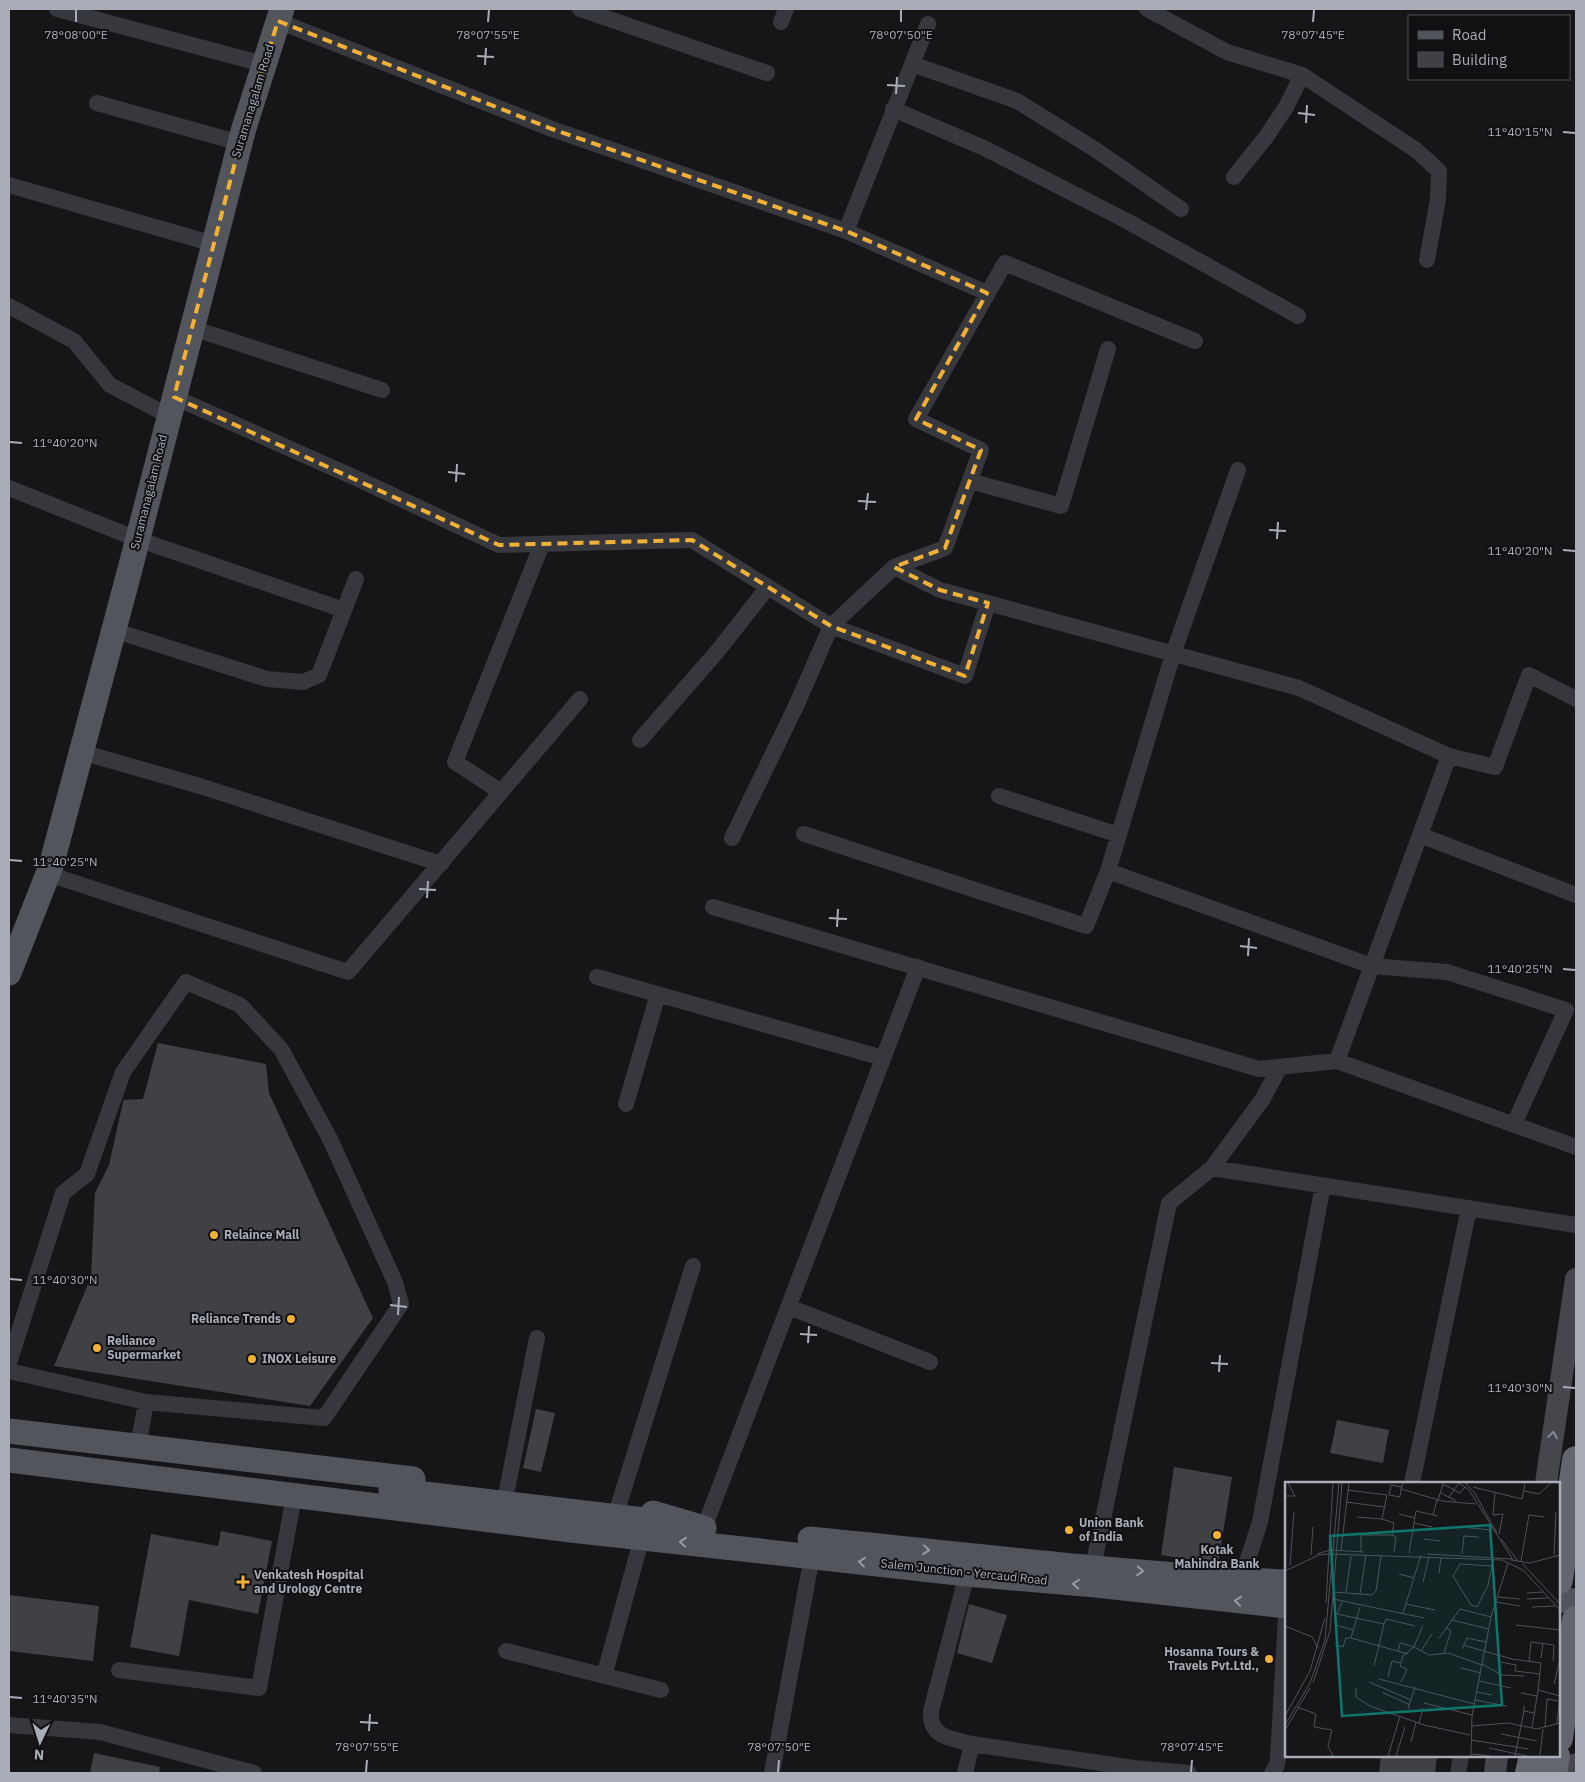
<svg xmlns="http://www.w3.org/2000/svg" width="1585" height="1782" viewBox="0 0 1585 1782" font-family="'IBM Plex Sans',sans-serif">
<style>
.building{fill:#404145}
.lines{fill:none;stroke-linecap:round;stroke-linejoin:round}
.street{stroke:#37383d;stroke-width:16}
.secondary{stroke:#45474d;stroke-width:22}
.primary{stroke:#53555c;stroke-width:25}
.highway{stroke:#63666e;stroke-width:28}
.highway-bridge{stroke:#63666e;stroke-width:28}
.oneway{stroke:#858993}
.oneway2{stroke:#979ba6}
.marked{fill:none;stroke:#f2b134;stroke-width:4;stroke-dasharray:10 6;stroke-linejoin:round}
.ticks{fill:none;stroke:#a8adb8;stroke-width:2}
.poi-dot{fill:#f2b134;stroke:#111113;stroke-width:2}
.labels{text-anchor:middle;stroke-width:4;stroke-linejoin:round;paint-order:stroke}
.street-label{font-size:12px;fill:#a8adb8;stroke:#111113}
.poi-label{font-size:12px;font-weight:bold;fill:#a8adb8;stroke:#111113;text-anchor:start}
.inset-road{fill:none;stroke:#505258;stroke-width:1}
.view{fill:#0f766e;fill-opacity:0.15;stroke:#0f766e;stroke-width:2.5}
.inset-edge{fill:none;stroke:#a8adb8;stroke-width:2.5}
.ticks-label{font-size:12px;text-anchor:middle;fill:#a8adb8;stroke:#111113;stroke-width:4;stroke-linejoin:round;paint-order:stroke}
</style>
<rect width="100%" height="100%" fill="#161618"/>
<!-- building -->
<path class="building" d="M158,1043L266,1064L269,1093L373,1318L310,1406L54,1366L91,1277L95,1193L109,1165L123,1102L124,1100L143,1099Z
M536,1409L555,1413L541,1472L523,1468Z
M1337,1420L1389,1430L1383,1463L1330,1453Z
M1174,1467L1232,1477L1218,1564L1161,1555Z
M221,1531L272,1541L258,1614L189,1600L179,1656L130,1647L151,1534L218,1546Z
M9,1595L99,1606L93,1661L9,1651Z
M969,1604L1007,1615L992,1663L957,1653Z
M94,1753L160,1767L159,1773H90Z
M1381,1756H1437L1435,1773H1379Z"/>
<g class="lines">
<!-- street -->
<path class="street" d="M57,9L263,64
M580,9L767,73
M1147,9L1227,52L1302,75L1416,150L1439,171L1438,199L1427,260
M278,21L552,129L846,231L987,293
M781,22L786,9
M912,64L1017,101L1096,150L1181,209
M97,103L240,143
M893,109L984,148L1125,220L1298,316
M1234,177L1266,137L1286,107L1302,75
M9,185L214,244
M846,231L928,24
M9,306L74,341L110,385L169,416
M192,328L382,390
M174,397L358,479L499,545L692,540L831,626L894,567L945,548L981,450L916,419L1005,263L1195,341
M1238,470L1173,654L1108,871L1372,966L1447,972L1566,1010L1514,1124
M970,481L1061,506L1108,349
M9,488L137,539L344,610
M894,567L940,590L1299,688L1449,756L1337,1061
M113,630L267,679L303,682L319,675L356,579
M640,740L716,653L768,587
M81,752L200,786L441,864
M1449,756L1495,767L1529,675L1576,699
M501,792L455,762L542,544
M999,796L1119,835
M804,834L1086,926L1108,871
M1420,835L1576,895
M732,838L796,706L831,626L965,676L988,603
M48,874L348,972L580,699
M713,907L1259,1069L1337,1061L1576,1147
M597,977L883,1058
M626,1104L658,994
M1212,1168L1262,1100L1280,1067
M789,1307L930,1362
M9,1363L63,1193L87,1174L123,1072L186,982L240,1005L281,1049L330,1139L395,1282L401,1304L324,1418L146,1402L9,1371
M138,1447L146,1402
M1412,1483L1469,1208
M507,1490L537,1338
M619,1504L693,1266
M704,1528L918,967
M1093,1567L1169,1203L1212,1168L1576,1225
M967,1574L931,1711C929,1738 951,1738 972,1744
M1241,1580L1260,1522L1323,1185
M506,1651L661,1690
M119,1670L259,1688L292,1507
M604,1676L642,1537
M9,1725L100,1732L254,1773
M772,1773L812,1556
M965,1773L972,1744L1134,1768L1189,1773
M1272,1773L1277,1765L1278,1758L1286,1616
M1458,1773L1461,1756"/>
<!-- secondary -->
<path class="secondary" d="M1546,1483L1576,1279
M1495,1773L1497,1756
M1574,1773L1576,1764"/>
<!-- primary -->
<path class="primary" d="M9,973L51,866L129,573L244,128L282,9
M9,1431L413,1479
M9,1460L571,1530L967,1574L1096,1585L1286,1606
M391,1490L669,1523
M653,1513L704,1528
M810,1539C969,1555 1127,1574 1286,1582
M1559,1600L1576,1601"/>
<!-- highway -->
<path class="highway" d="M1559,1580L1576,1460
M1529,1773L1533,1756
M1553,1773L1556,1756"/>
<!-- highway-bridge -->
<path class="highway-bridge" d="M1559,1738L1576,1620"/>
</g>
<!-- one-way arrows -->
<defs><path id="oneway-chevron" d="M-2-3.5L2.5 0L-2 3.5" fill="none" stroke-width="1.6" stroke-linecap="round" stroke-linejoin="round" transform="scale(1.25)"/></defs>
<use class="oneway" href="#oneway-chevron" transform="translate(1553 1435) rotate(-81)"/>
<g class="oneway2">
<use href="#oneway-chevron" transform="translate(683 1542) rotate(-174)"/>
<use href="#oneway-chevron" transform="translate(926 1550) rotate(6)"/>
<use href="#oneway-chevron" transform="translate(862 1562) rotate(-173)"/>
<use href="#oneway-chevron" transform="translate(1140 1571) rotate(5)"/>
<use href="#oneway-chevron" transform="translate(1076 1584) rotate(-175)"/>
<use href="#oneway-chevron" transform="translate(1238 1601) rotate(-174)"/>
</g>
<!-- marked area -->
<path class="marked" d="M278,21L552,129L846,231L987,293L916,419L981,450L945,548L894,567L940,590L988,603L965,676L831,626L692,540L499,545L174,397L244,128Z"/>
<!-- ticks -->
<path class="ticks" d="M76,22V10M488,22L489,10M901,22V10M1313,22L1314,10M477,56L494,57M485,65L486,48M887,85L905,86M896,94L897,77M1298,113L1315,115M1306,123L1307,105M1563,132L1575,133M10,442L22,443M448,472L465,474M456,482L457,464M858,501L876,502M866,510L868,493M1269,530L1286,531M1277,539L1278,522M1563,550L1575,551M10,860L22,861M419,889L436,890M427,898L428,881M829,918L847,919M837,927L838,909M1240,946L1257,948M1248,956L1249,938M1563,969L1575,970M10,1279L22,1280M390,1305L407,1307M398,1315L399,1297M800,1334L817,1335M808,1343L809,1326M1211,1363L1228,1364M1219,1372L1220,1355M1563,1387L1575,1388M10,1697L22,1698M360,1722L378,1723M369,1731L370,1714M366,1772L367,1760M778,1772L779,1760M1191,1772L1192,1760"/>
<!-- markers -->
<g class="poi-dot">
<circle cx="214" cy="1235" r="5"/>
<circle cx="291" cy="1319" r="5"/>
<circle cx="97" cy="1348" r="5"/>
<circle cx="252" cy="1359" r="5"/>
<circle cx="1069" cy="1530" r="5"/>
<circle cx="1217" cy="1535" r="5"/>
<path d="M240.5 1574.5h5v5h5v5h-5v5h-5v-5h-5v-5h5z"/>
<circle cx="1269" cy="1659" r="5"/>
</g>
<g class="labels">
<!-- street labels -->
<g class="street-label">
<text transform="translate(253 101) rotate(-73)" y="4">Suramanagalam Road</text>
<text transform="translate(149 492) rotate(-76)" y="4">Suramanagalam Road</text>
<text transform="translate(964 1572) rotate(6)" y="4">Salem Junction - Yercaud Road</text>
</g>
<!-- poi labels -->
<g class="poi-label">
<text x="224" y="1239">Relaince Mall</text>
<text x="281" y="1323" text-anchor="end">Reliance Trends</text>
<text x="107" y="1345">Reliance<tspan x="107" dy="14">Supermarket</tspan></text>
<text x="262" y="1363">INOX Leisure</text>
<text x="1079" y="1527">Union Bank<tspan x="1079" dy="14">of India</tspan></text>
<text x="1217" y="1554" text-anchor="middle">Kotak<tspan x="1217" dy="14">Mahindra Bank</tspan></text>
<text x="254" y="1579">Venkatesh Hospital<tspan x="254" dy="14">and Urology Centre</tspan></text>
<text x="1259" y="1656" text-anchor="end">Hosanna Tours &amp;<tspan x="1259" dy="14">Travels Pvt.Ltd.,</tspan></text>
</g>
</g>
<!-- overview -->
<g transform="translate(1285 1482)">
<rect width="275" height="275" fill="#161618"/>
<path class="inset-road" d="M118,1L116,7L157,19L191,22M174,1L184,8L228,78M180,1L189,10L212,51M158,2L175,11L180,5M188,5L237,17L240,1M62,8L102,13L97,37L109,41L107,53H76V70M239,9L254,12L266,1M210,10L208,33L218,32L214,52M156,11L171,19M104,13L106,3L117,5M104,13L115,15L116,7M0,14H10L3,1M164,15L174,1M153,18L158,2M61,20L99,25M114,32L130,36M148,33L152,18M72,35L97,37M129,41L131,29L153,34M176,45L207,48M107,53L111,55L109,70M139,57L155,59M216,57L233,79M56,68L64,1M124,71L129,41L147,45M32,72L45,68L79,70M142,72L227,77M177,72L179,54L194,55M26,73L28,45M269,73L271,30M226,78L245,81L275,73M236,79L244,33L259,35M237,81L275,122M5,83L9,30M207,84L175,82L168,94L186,123L192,125L203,103L207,84L208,78M0,89L34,73L44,72L217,78L238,88L275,128M154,91L156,76M114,92L129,96M138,100L144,75M49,110L87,113L91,109L96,74M61,110L66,74M242,111L258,110M75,112L81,73M213,115L235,117M48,117L139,136M242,117L263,116M57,120L52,132L99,142L89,184M211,120L235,124M41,121L48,1M121,122L150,128M75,125L66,156L123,172M247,125L270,124M118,131L136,73M167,138L204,147M99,142L101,137L130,144M51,143L68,148M231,143L275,148M0,144L27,155L33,166M154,156L175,127L206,135M50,162L58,165L61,156H65M178,163L227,177L256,181L253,208M177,167L182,156L201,160M113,169L115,161L129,165L138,143M136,169L147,152M159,171L166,149L161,146M256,176L258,161M244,179L246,160L269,163L268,179M216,180L231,183L230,189M197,182L217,193L239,194M176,186L196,191M230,189L255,192M103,195L107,179L116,181M94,197L189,222M194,199L226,206M84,200L126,218M116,200L122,187L115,184L118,174L129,165L144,173L163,171L197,183M28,201L45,149L57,1M269,202L275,177M71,206V215L85,224L139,243L185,253M97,210L125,223M192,210L207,213M236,211L252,214M190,218L222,224M139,221L187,233M239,224V229L249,231M12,225L31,232L29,245L47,248L43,264L48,274M123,227L130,205M0,234L25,189L40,136M134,241L138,226M0,243L25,201L40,158L54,1M187,244L223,241L252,247L275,241M260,245L262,217L274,219M247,246L253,208L275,214L272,241M0,248L25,206M216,252L252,259M186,258L243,267M126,260L131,240M204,266L242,274M187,272L205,274M255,273L258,247M103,274L115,234M111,274L120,245M186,274L187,234L206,135L223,81M230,274L239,229"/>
<path class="view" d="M205,43L217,223L57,234L45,54Z"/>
<rect width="275" height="275" class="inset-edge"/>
</g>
<g class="ticks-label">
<text x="76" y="39">78°08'00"E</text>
<text x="488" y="39">78°07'55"E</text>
<text x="901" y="39">78°07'50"E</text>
<text x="1313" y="39">78°07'45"E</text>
<text x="1520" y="136">11°40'15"N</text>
<text x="65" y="447">11°40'20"N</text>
<text x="1520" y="555">11°40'20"N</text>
<text x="65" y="866">11°40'25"N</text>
<text x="1520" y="973">11°40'25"N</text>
<text x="65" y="1284">11°40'30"N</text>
<text x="1520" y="1392">11°40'30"N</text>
<text x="65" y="1703">11°40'35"N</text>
<text x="367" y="1751">78°07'55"E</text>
<text x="779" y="1751">78°07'50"E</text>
<text x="1192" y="1751">78°07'45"E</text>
</g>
<!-- border -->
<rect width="1585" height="1782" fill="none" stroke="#a8adb8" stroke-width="20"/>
<!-- legend -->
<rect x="1408" y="15" width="162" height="65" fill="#111113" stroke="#4d4f55"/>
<rect x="1418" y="31" width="25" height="8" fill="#53555c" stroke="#4d4f55"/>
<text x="1452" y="40" font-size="15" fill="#a8adb8">Road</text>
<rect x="1418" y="52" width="25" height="15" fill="#404145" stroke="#4d4f55"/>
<text x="1452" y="65" font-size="15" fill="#a8adb8">Building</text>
<!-- north arrow -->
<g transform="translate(40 1742) rotate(184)" stroke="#111113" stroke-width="4" paint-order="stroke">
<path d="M0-4L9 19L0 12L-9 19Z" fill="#a8adb8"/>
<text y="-8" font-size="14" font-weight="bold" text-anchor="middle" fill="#a8adb8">N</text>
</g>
</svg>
